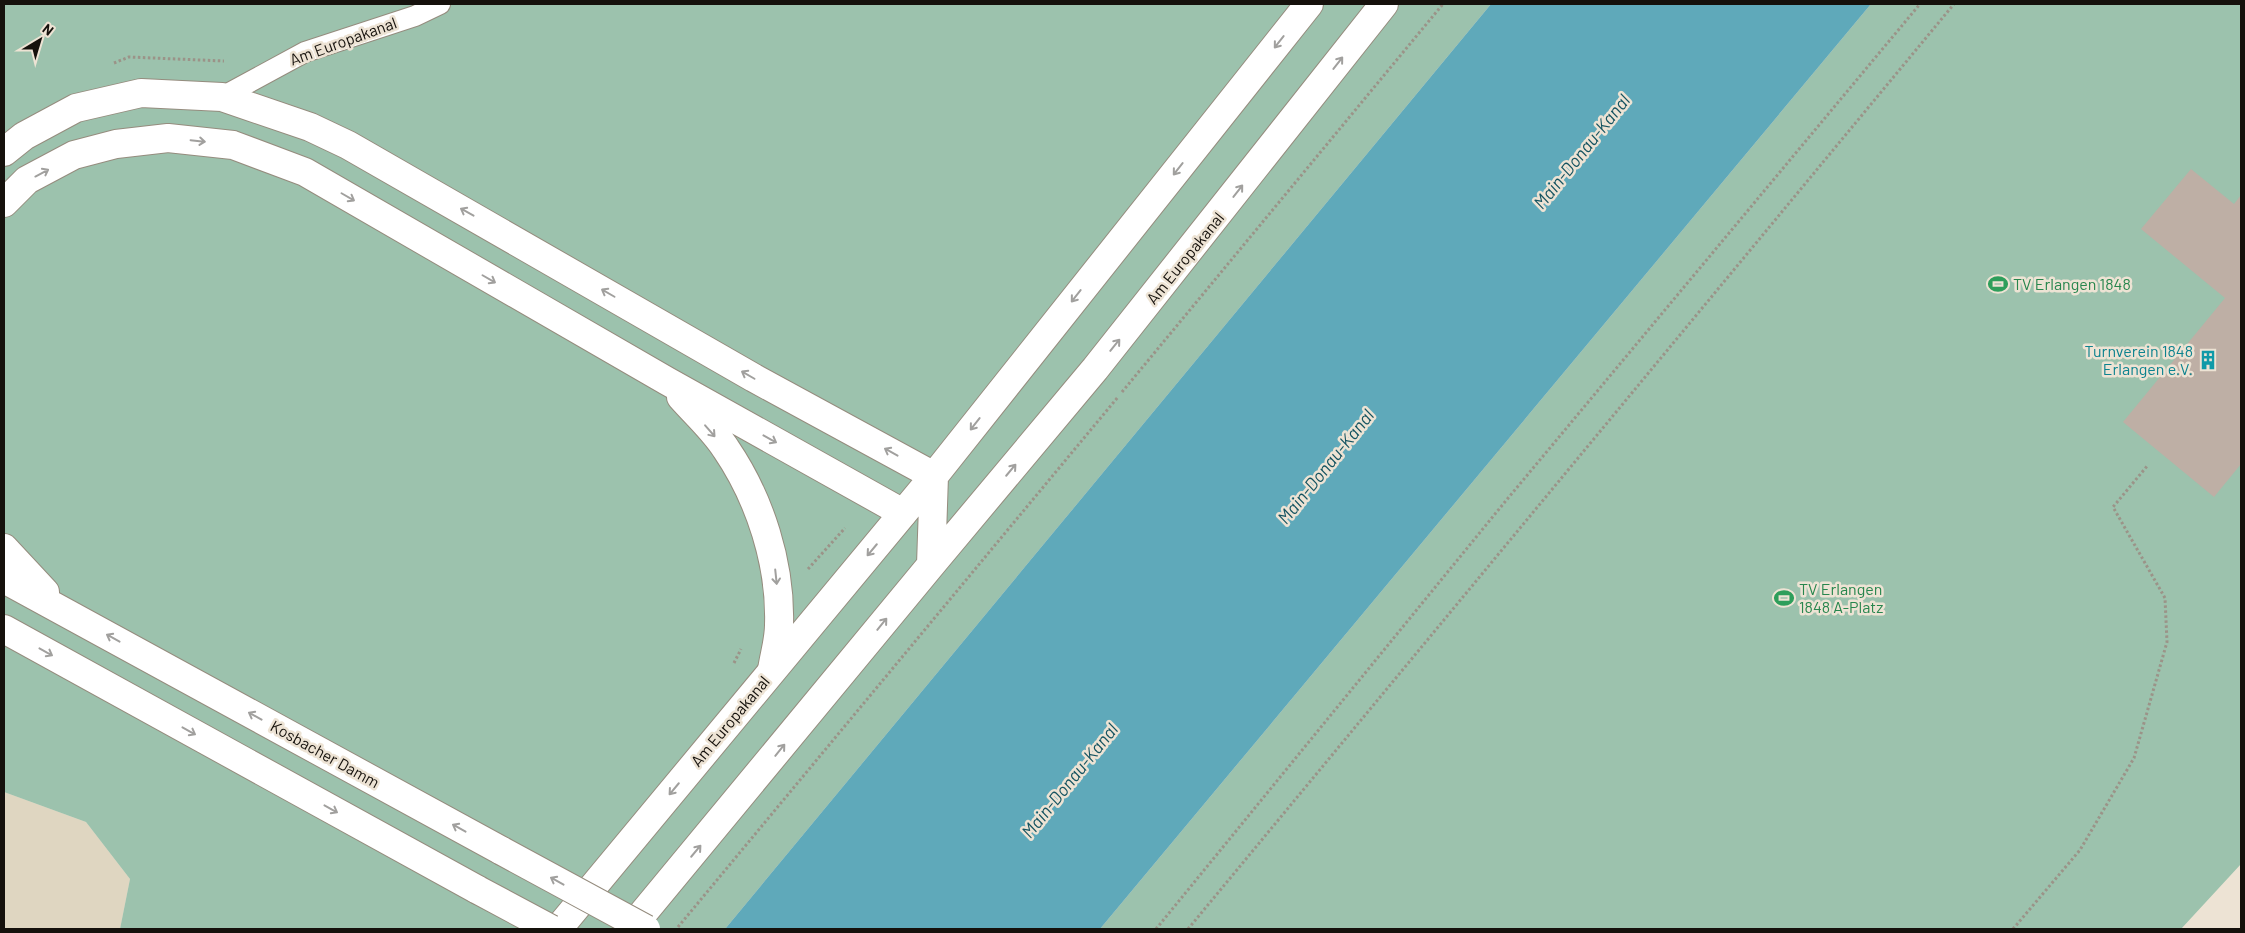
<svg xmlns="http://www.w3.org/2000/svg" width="2245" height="933" viewBox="0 0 2245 933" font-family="Barlow,sans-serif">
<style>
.industrial{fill:#dfd6c1}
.green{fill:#9cc2ad}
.water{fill:#5fa9ba}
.building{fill:#beafa5}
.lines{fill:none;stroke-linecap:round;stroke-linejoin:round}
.service-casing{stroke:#958c7e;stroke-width:22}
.tertiary-casing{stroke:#958c7e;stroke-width:30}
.secondary-casing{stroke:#958c7e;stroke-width:30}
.path{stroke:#9b9388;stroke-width:3;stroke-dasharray:2.5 2.5;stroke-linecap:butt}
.service{stroke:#fff;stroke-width:20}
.tertiary{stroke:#fff;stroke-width:28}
.secondary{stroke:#fff;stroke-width:28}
.tertiary-bridge-casing{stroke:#958c7e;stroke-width:30;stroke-linecap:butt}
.tertiary-bridge{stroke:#fff;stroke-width:28}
.oneway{stroke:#a1a09e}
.labels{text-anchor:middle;stroke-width:5;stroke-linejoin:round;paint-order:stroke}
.street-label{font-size:16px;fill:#15110c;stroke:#ede3d4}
.leisure-label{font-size:16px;fill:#27864d;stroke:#ede3d4;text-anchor:start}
.culture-label{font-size:16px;fill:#0d838f;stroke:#ede3d4;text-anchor:end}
.water-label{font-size:18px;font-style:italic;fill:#145360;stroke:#ede3d4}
</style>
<rect width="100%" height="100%" fill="#ede3d4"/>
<!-- industrial -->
<path class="industrial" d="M4,792L86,822L130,879L120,929H4Z"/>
<!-- green -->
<path class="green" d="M4,4H1491L725,929H120L130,879L86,822L4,792Z
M1871,4H2241V864L2181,929H1100Z"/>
<!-- water -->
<path class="water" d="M1491,4H1871L1100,929H725Z"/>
<!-- building -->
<path class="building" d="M2191,169L2234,204L2241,195V464L2214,497L2123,422L2225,298L2141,229Z"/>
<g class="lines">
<defs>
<path id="service" d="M222,97L305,52L415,16L440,4"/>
<path id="tertiary" d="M4,203L27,180L74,155L116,144L168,138L233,145L305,172L667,381L903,513
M681,397C696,414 714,430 726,449C760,499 781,564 779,625C779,640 774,656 772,670
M4,548L45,592
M4,579L502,851
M4,629L478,890"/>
<path id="secondary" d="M4,152L24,136L76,108L141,93L222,97L310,127L348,145L754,378L934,476
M931,565L934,476
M558,929L934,476L1309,4
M630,929L931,565L1095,369L1384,4"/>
</defs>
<!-- service casing -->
<use href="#service" class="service-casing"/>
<!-- tertiary casing -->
<use href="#tertiary" class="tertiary-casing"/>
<!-- secondary casing -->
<use href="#secondary" class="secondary-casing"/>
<!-- path -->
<path class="path" d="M114,63L129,57L224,61
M1122,392L1443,4
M808,569L845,528
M734,663L741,649
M678,927L1118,397
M1156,929L1504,503L1920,4
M1188,929L1954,4
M2013,929L2080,850L2134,758L2167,642L2165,598L2113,507L2148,465"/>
<!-- service -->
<use href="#service" class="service"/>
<!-- tertiary -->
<use href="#tertiary" class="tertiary"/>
<!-- secondary -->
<use href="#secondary" class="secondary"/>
<defs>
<path id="tertiary-bridge" d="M502,851L646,929
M478,890L551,929"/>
</defs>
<!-- tertiary-bridge casing -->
<use href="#tertiary-bridge" class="tertiary-bridge-casing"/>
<!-- tertiary-bridge -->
<use href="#tertiary-bridge" class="tertiary-bridge"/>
</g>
<!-- one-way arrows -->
<defs><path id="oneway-shaft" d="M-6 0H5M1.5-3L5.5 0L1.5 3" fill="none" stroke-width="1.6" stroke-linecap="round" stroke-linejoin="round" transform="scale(1.25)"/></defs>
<g class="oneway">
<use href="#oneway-shaft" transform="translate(1279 42) rotate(128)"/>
<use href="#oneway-shaft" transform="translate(1338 63) rotate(-52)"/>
<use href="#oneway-shaft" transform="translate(198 141) rotate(6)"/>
<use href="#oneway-shaft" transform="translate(1178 169) rotate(128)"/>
<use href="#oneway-shaft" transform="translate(42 173) rotate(-28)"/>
<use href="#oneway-shaft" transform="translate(1238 191) rotate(-52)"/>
<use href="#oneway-shaft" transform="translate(348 197) rotate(30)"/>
<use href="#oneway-shaft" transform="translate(467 212) rotate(-151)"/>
<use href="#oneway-shaft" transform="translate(489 279) rotate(30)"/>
<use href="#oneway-shaft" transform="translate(608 293) rotate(-150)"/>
<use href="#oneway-shaft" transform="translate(1076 296) rotate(128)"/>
<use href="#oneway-shaft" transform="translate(1115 345) rotate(-51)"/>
<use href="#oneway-shaft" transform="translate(748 375) rotate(-150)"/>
<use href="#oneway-shaft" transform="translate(975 424) rotate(128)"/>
<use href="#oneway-shaft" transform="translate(710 431) rotate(49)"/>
<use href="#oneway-shaft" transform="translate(770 439) rotate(29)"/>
<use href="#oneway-shaft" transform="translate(891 452) rotate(-151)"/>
<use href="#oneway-shaft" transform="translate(1011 470) rotate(-50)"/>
<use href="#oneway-shaft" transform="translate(872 550) rotate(130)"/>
<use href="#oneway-shaft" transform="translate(776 577) rotate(84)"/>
<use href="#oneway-shaft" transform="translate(882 624) rotate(-51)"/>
<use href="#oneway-shaft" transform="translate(113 638) rotate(-151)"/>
<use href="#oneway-shaft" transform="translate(46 652) rotate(29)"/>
<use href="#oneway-shaft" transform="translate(255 716) rotate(-151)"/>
<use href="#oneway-shaft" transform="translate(189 731) rotate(29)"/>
<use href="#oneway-shaft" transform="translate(780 750) rotate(-51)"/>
<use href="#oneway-shaft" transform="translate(674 789) rotate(130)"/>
<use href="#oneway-shaft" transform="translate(331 809) rotate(29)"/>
<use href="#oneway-shaft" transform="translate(459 828) rotate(-151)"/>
<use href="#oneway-shaft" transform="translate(696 851) rotate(-50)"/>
<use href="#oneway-shaft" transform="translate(557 881) rotate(-151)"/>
</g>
<!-- icons -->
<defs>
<symbol id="stadium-bare" viewBox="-9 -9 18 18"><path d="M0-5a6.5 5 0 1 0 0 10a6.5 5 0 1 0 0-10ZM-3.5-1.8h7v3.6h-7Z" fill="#2e9e5b" stroke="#ede3d4" stroke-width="2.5" paint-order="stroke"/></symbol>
<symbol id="building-bare" viewBox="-9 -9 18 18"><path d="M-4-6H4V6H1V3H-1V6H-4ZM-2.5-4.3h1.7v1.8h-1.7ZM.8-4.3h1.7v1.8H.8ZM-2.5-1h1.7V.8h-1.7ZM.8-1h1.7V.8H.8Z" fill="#0f9aa8" stroke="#ede3d4" stroke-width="2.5" paint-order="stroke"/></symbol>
</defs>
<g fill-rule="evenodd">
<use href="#stadium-bare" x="1984" y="270" width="28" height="28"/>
<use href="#building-bare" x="2194" y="346" width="28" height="28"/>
<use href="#stadium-bare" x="1770" y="584" width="28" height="28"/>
</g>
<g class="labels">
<!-- street labels -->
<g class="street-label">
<text transform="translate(343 41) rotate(-20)" y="6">Am Europakanal</text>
<text transform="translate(1185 258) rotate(-51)" y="6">Am Europakanal</text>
<text transform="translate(730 721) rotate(-50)" y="6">Am Europakanal</text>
<text transform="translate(325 754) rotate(29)" y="6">Kosbacher Damm</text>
</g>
<!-- leisure labels -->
<g class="leisure-label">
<text x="2013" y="290">TV Erlangen 1848</text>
<text x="1799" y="595">TV Erlangen<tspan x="1799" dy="18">1848 A-Platz</tspan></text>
</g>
<!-- culture labels -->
<g class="culture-label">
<text x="2193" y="357">Turnverein 1848<tspan x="2193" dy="18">Erlangen e.V.</tspan></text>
</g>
<!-- water labels -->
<g class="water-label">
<text transform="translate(1582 152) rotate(-51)" y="6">Main-Donau-Kanal</text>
<text transform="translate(1326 467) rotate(-51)" y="6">Main-Donau-Kanal</text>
<text transform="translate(1070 781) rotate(-51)" y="6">Main-Donau-Kanal</text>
</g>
</g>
<!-- border -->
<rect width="2245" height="933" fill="none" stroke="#15110c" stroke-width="10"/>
<!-- north arrow -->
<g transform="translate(40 40) rotate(38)" stroke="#ede3d4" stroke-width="4" paint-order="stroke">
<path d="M0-4L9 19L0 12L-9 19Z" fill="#15110c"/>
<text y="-8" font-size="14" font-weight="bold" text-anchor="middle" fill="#15110c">N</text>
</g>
</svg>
